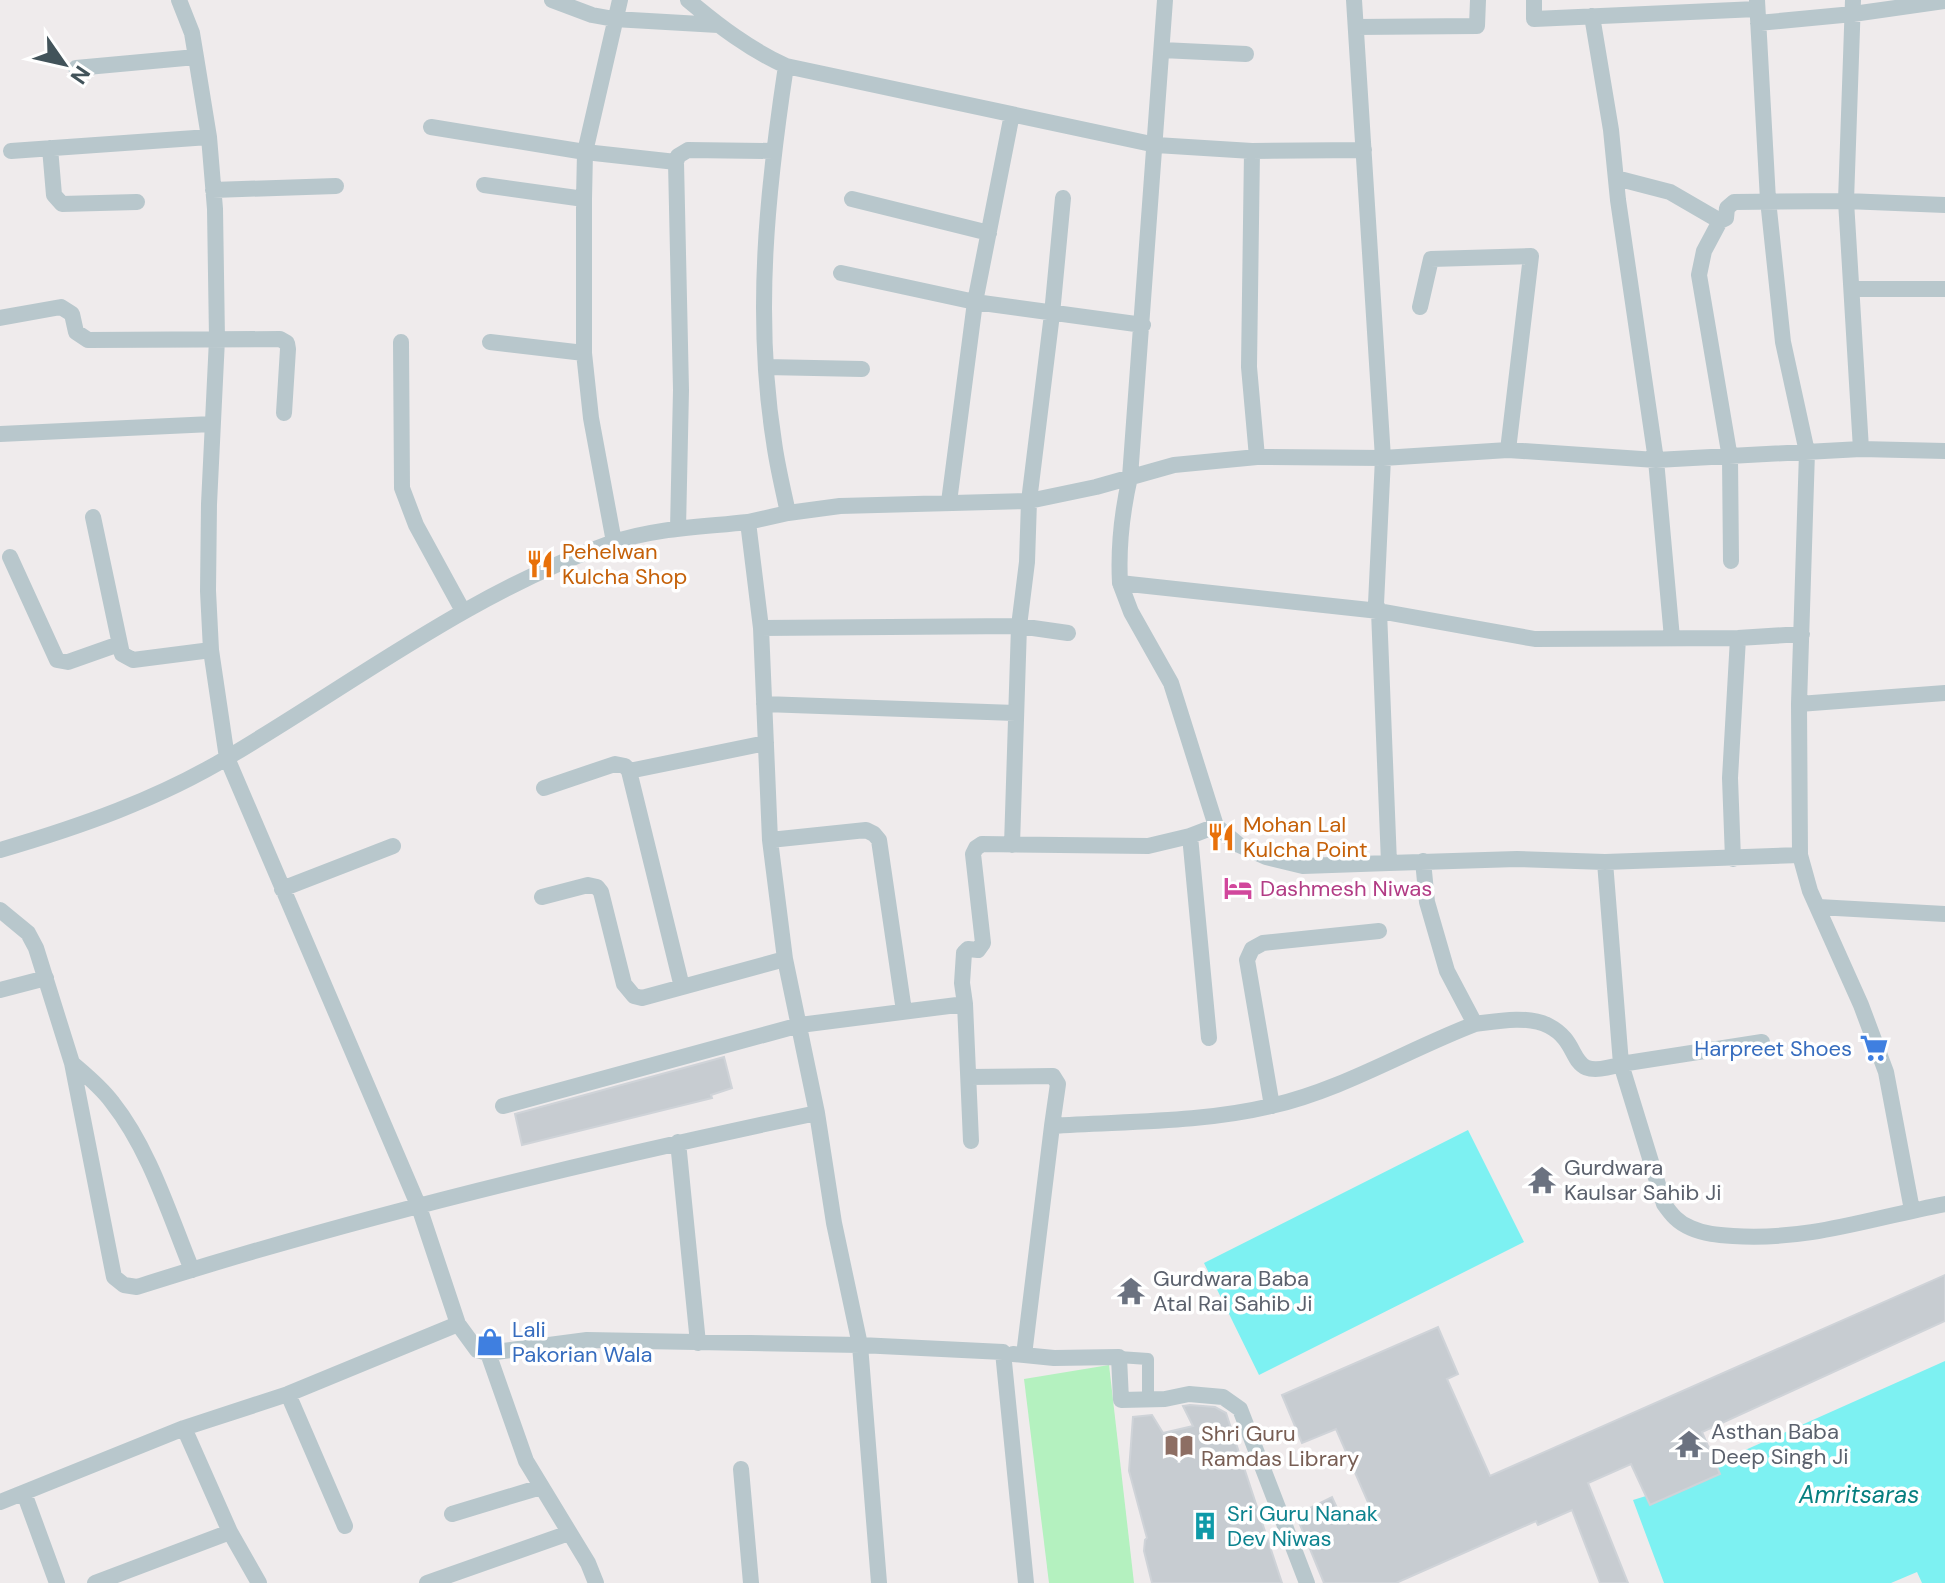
<svg xmlns="http://www.w3.org/2000/svg" width="1945" height="1583" viewBox="0 0 1945 1583" font-family="'DM Sans',sans-serif">
<style>
.green{fill:#b4f1bf}
.water{fill:#7df1f2}
.building{fill:#c7ccd1;stroke:#cfd3d8;stroke-width:2}
.lines{fill:none;stroke-linecap:round;stroke-linejoin:round}
.pedestrian{stroke:#b8c7cc;stroke-width:12}
.minor{stroke:#b8c7cc;stroke-width:16}
.labels{text-anchor:middle;stroke-width:7;stroke-linejoin:round;paint-order:stroke}
.food-label{font-size:22px;fill:#c56008;stroke:#fff;text-anchor:start}
.hotel-label{font-size:22px;fill:#b23c85;stroke:#fff;text-anchor:start}
.shop-label{font-size:22px;fill:#366cbe;stroke:#fff;text-anchor:end}
.worship-label{font-size:22px;fill:#5b616d;stroke:#fff;text-anchor:start}
.education-label{font-size:22px;fill:#785e54;stroke:#fff;text-anchor:start}
.culture-label{font-size:22px;fill:#0d838f;stroke:#fff;text-anchor:start}
.water-label{font-size:24px;font-style:italic;fill:#067e7f;stroke:#fff}
</style>
<rect width="100%" height="100%" fill="#efebec"/>
<!-- green -->
<path class="green" d="M1109,1365L1134,1583H1049L1024,1379Z"/>
<!-- water -->
<path class="water" d="M1468,1130L1524,1242L1259,1375L1204,1263Z
M1945,1361V1583H1922L1917,1572L1891,1583H1664L1633,1500L1646,1496L1650,1505L1720,1474L1716,1463Z"/>
<!-- building -->
<path class="building" d="M724,1057L732,1088L711,1095L712,1098L522,1145L515,1114Z
M1945,1275V1321L1702,1432L1720,1474L1650,1505L1631,1464L1588,1483L1628,1583H1600L1572,1510L1538,1525L1536,1521L1396,1583H1324L1296,1515L1332,1497L1344,1523L1371,1509L1336,1429L1302,1443L1282,1395L1438,1327L1458,1374L1447,1379L1490,1476Z
M1190,1405L1215,1407L1226,1413L1282,1583H1152L1144,1551L1145,1540L1147,1538L1129,1471L1133,1417L1152,1415L1163,1433L1193,1426L1183,1406Z"/>
<g class="lines">
<!-- pedestrian -->
<path class="pedestrian" d="M1119,1357L1148,1359V1399"/>
<!-- minor -->
<path class="minor" d="M179,0L192,33L196,57L209,137L215,209L217,339L209,504L208,591L211,650L227,758L419,1207L458,1324
M552,0L592,15L614,19L718,25
M688,0C719,26 749,49 786,66C767,191 754,316 774,442C777,465 783,489 788,513
M1165,0L1130,477C1122,512 1118,546 1120,583L1379,611L1535,639L1738,638L1802,634
M1354,0L1383,458L1376,604L1379,611L1389,863L1517,859L1605,862L1800,855
M1534,0V19L1757,9
M1757,0L1768,200L1783,342L1807,452L1799,704L1800,855L1810,891L1861,1005L1886,1072L1912,1210
M1853,0L1846,201L1861,449
M1592,16L1611,130L1618,200L1656,460L1672,638
M1758,23L1853,14L1945,1
M1356,27L1477,26L1478,0
M1162,50L1246,54
M786,66L1156,145L1252,151L1364,150
M76,68L196,57
M431,127L585,152L676,162L678,156L688,150L773,151
M50,148L54,195L62,204L137,202
M11,151L209,137
M1252,151L1249,367L1257,457
M676,162L681,390L678,529
M1616,178L1670,192L1720,221L1726,218L1727,208L1734,202L1846,201L1945,205
M484,185L584,199
M213,190L336,186
M852,199L989,233
M1720,221L1704,251L1699,275L1730,458L1731,561
M841,273L975,302L1012,114
M1852,289H1945
M1420,307L1431,259L1531,256L1508,450
M0,318L61,307L72,314L76,332L88,340L280,339L287,343L288,349L284,413
M401,342L402,488L416,525L463,611
M490,342L584,353
M766,367L862,369
M0,434L212,424
M949,502L975,302L1143,325
M93,517L122,654L133,660L211,650
M614,542L591,418L584,353V199L585,152L620,0
M10,557L57,660L68,662L119,644
M1120,583L1131,612L1171,683L1216,826L1239,845L1266,857L1303,866L1389,863
M761,628L1019,626L1068,633
M764,704L1015,713
M1799,704L1945,693
M544,788L615,764L625,766L629,771
M1190,836L1209,1038
M770,840L866,830L874,834L879,840L904,1011
M1012,845L1019,626L1027,562L1029,501L1052,314L1063,198
M0,850C79,827 159,799 230,756C355,682 472,592 611,543C654,528 703,527 748,522
M1733,859L1730,778L1738,638
M1423,861L1427,902L1447,971L1475,1024
M1605,862L1621,1064L1762,1042
M282,889L393,846
M542,897L588,885L597,887L601,892L624,984L634,996L642,998L785,959
M1818,907L1945,914
M0,910L28,933L36,948L72,1063L114,1277L124,1285L137,1287C359,1216 588,1161 817,1113
M682,987L629,771L766,743
M0,990L46,978
M965,1004L962,983L964,953L968,949L978,950L983,943L973,854L976,848L982,844L1148,846L1190,836L1216,826
M72,1063C86,1075 101,1087 112,1102C150,1150 169,1214 192,1270
M969,1077L1053,1076L1058,1084L1052,1126
M503,1106L800,1025L965,1004L971,1141
M1272,1106L1247,960L1252,949L1263,943L1379,931
M678,1142L698,1343
M488,1353L526,1461L588,1563L596,1583
M1013,1354L1054,1358L1119,1357L1121,1400L1165,1399L1189,1394L1223,1397L1240,1409L1307,1583
M1024,1355L1052,1126C1124,1121 1200,1123 1271,1106C1342,1090 1407,1050 1475,1024C1497,1021 1528,1015 1549,1026C1586,1045 1563,1083 1621,1064L1664,1204C1671,1214 1678,1223 1691,1228C1704,1234 1718,1235 1733,1236C1809,1241 1871,1218 1945,1204
M288,1394L345,1526
M184,1428L230,1532L259,1583
M741,1469L751,1583
M24,1493L57,1583
M0,1502L184,1428L288,1394L458,1324L477,1350L488,1353L587,1340L860,1345L1003,1352L1026,1583
M452,1514L541,1487
M95,1583L230,1532
M427,1583L569,1533
M879,1583L860,1345L834,1223L817,1113L785,959L770,840L761,628L748,522L788,513L840,506L1029,501L1096,487L1174,465L1257,457L1383,458L1508,450L1656,460L1861,449L1945,451"/>
</g>
<!-- icons -->
<defs>
<symbol id="restaurant-bare" viewBox="-9 -9 18 18"><path d="M-5-6h1v4h1v-4h1v4h1v-4h1v5L-1.5 .5V6h-2V.5L-5-1ZM5-6V6H3V1.5H1.5Q1.5-4 5-6Z" fill="#e8710a" stroke="#fff" stroke-width="2.5" paint-order="stroke"/></symbol>
<symbol id="hotel-bare" viewBox="-9 -9 18 18"><path d="M-6-4.5h1.5V1H6V5H4.5V3h-9V5H-6ZM-4 0a1.8 1.8 0 1 1 3.6 0ZM.5 0V-2.5h3Q6-2.5 6 0Z" fill="#d1479c" stroke="#fff" stroke-width="2.5" paint-order="stroke"/></symbol>
<symbol id="supermarket-bare" viewBox="-9 -9 18 18"><path d="M-6-5.5h2.5l.6 2H6L4.5 2H-2.5L-4.4-4H-6ZM-1.5 3.2a1.3 1.3 0 1 0 .1 0ZM3 3.2a1.3 1.3 0 1 0 .1 0Z" fill="#3f7fe0" stroke="#fff" stroke-width="2.5" paint-order="stroke"/></symbol>
<symbol id="temple-bare" viewBox="-9 -9 18 18"><path d="M0-6L5-2H3V0L6.5 2.5H4V6H1.5V3h-3V6H-4V2.5H-6.5L-3 0V-2H-5Z" fill="#6b7280" stroke="#fff" stroke-width="2.5" paint-order="stroke"/></symbol>
<symbol id="shop-bare" viewBox="-9 -9 18 18"><path d="M-5-2.5h2.3a2.7 3.5 0 0 1 5.4 0H5L5.5 6h-11ZM-1.5-2.5h3a1.5 2.3 0 0 0-3 0Z" fill="#3f7fe0" stroke="#fff" stroke-width="2.5" paint-order="stroke"/></symbol>
<symbol id="library-bare" viewBox="-9 -9 18 18"><path d="M-6-4Q-3-5.5-.7-3.5V5Q-3 3-6 4ZM6-4Q3-5.5 .7-3.5V5Q3 3 6 4Z" fill="#8d6e63" stroke="#fff" stroke-width="2.5" paint-order="stroke"/></symbol>
<symbol id="building-bare" viewBox="-9 -9 18 18"><path d="M-4-6H4V6H1V3H-1V6H-4ZM-2.5-4.3h1.7v1.8h-1.7ZM.8-4.3h1.7v1.8H.8ZM-2.5-1h1.7V.8h-1.7ZM.8-1h1.7V.8H.8Z" fill="#0f9aa8" stroke="#fff" stroke-width="2.5" paint-order="stroke"/></symbol>
</defs>
<g fill-rule="evenodd">
<use href="#restaurant-bare" x="520" y="544" width="40" height="40"/>
<use href="#restaurant-bare" x="1201" y="817" width="40" height="40"/>
<use href="#hotel-bare" x="1218" y="868" width="40" height="40"/>
<use href="#supermarket-bare" x="1854" y="1028" width="40" height="40"/>
<use href="#temple-bare" x="1522" y="1160" width="40" height="40"/>
<use href="#temple-bare" x="1111" y="1271" width="40" height="40"/>
<use href="#shop-bare" x="470" y="1322" width="40" height="40"/>
<use href="#temple-bare" x="1669" y="1424" width="40" height="40"/>
<use href="#library-bare" x="1159" y="1426" width="40" height="40"/>
<use href="#building-bare" x="1185" y="1506" width="40" height="40"/>
</g>
<g class="labels">
<!-- food labels -->
<g class="food-label">
<text x="562" y="559">Pehelwan<tspan x="562" dy="25">Kulcha Shop</tspan></text>
<text x="1243" y="832">Mohan Lal<tspan x="1243" dy="25">Kulcha Point</tspan></text>
</g>
<!-- hotel labels -->
<g class="hotel-label">
<text x="1260" y="896">Dashmesh Niwas</text>
</g>
<!-- shop labels -->
<g class="shop-label">
<text x="1852" y="1056">Harpreet Shoes</text>
<text x="512" y="1337" text-anchor="start">Lali<tspan x="512" dy="25">Pakorian Wala</tspan></text>
</g>
<!-- worship labels -->
<g class="worship-label">
<text x="1564" y="1175">Gurdwara<tspan x="1564" dy="25">Kaulsar Sahib Ji</tspan></text>
<text x="1153" y="1286">Gurdwara Baba<tspan x="1153" dy="25">Atal Rai Sahib Ji</tspan></text>
<text x="1711" y="1439">Asthan Baba<tspan x="1711" dy="25">Deep Singh Ji</tspan></text>
</g>
<!-- education labels -->
<g class="education-label">
<text x="1201" y="1441">Shri Guru<tspan x="1201" dy="25">Ramdas Library</tspan></text>
</g>
<!-- culture labels -->
<g class="culture-label">
<text x="1227" y="1521">Sri Guru Nanak<tspan x="1227" dy="25">Dev Niwas</tspan></text>
</g>
<!-- water labels -->
<g class="water-label">
<text x="1859" y="1503">Amritsaras</text>
</g>
</g>
<!-- north arrow -->
<g transform="translate(64 64) rotate(124)" stroke="#ffffff" stroke-width="6" paint-order="stroke">
<path d="M0-6L14 30L0 20L-14 30Z" fill="#42535a"/>
<text y="-12" font-size="22" font-weight="bold" text-anchor="middle" fill="#42535a">N</text>
</g>
</svg>
